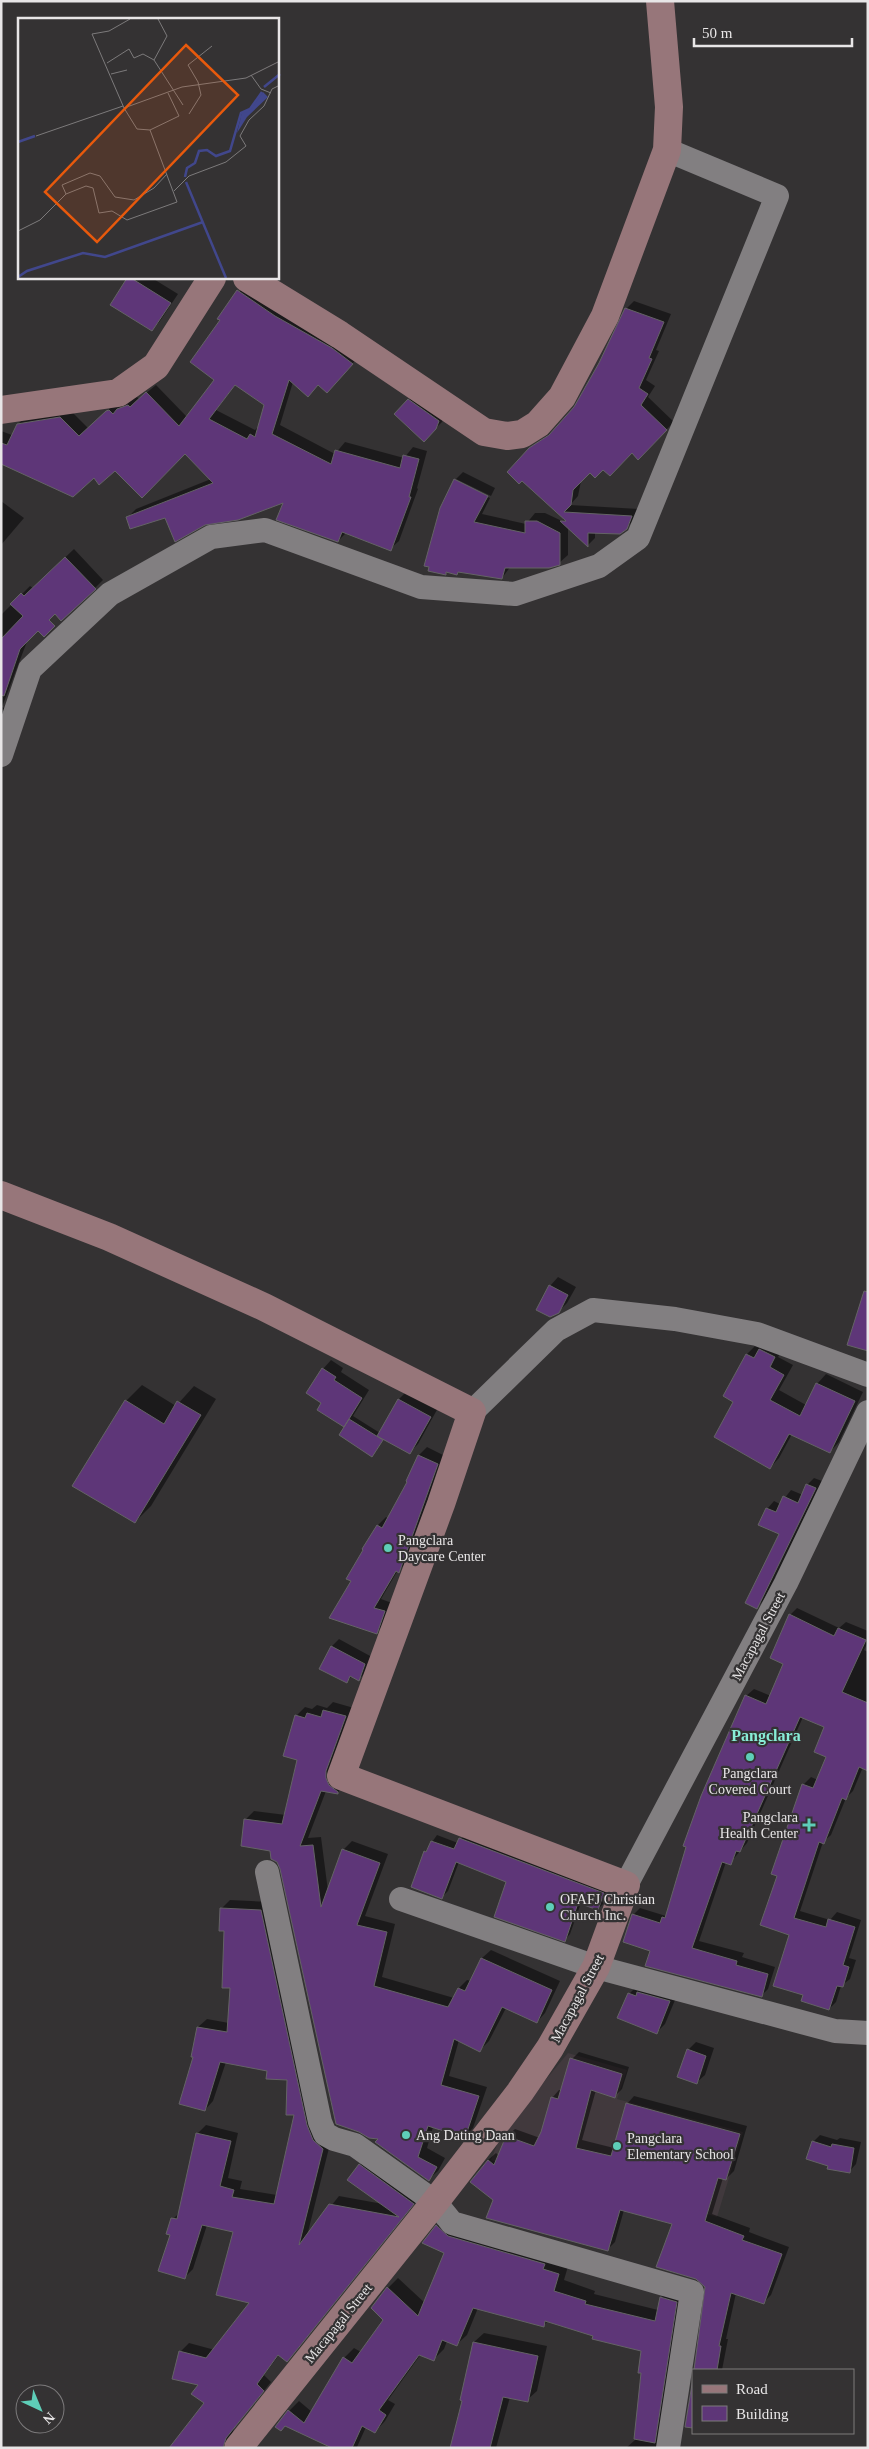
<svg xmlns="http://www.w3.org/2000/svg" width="869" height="2449" viewBox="0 0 869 2449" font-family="'Times New Roman',serif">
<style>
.built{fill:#41393d}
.shadow{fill:#0007;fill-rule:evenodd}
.building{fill:#5e3678;stroke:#646365;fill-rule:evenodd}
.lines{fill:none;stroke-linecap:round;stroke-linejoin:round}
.street{stroke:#827f81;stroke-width:24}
.secondary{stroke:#97767a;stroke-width:28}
.poi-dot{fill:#5eceb8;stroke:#343233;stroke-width:2}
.labels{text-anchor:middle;stroke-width:4.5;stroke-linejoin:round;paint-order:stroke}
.poi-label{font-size:14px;fill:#e8e6e7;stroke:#343233;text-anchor:start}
.street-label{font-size:14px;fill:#e8e6e7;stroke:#343233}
.quarter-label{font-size:16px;font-weight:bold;fill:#88edd7;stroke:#343233}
.inset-river{fill:none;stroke:#41478c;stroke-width:2.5}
.inset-road{fill:none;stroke:#7c7a7b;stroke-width:1}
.view{fill:#e8590c;fill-opacity:0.15;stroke:#e8590c;stroke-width:2.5}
.inset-edge{fill:none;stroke:#e8e6e7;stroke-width:2.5}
</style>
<rect width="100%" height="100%" fill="#343233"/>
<!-- built -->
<path class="built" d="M568,2053L627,2070L617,2099L743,2132L717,2217L629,2190L566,2186L491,2160L502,2132Z"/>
<!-- shadow -->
<path class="shadow" d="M128,278H152L178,294L160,321L152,330L111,305Z
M247,282L360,355L335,383L293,382L280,425L335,454L345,442L404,458L413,447L427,451L417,488L418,489L399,541L390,549L346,533L338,541L285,500L166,517L127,518L136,509L211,479L185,452L94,477L1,462V431L12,435L18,424L27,415L69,409L89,429L116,402L122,406L127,401L137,397L139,399L156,385L187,417L216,380L222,320L219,318ZM236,384L265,405L259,426L255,430L216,410Z
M634,301L671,314L656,350L659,351L646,380L655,386L648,397L674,422L638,458L632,452L603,468L590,471L581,481L578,496L570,505L639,509L634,520L626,528L595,532V538L588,545L568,527V555L559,563L511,566L502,578L460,571L457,573L448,571L445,574L455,480L463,472L495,488L491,496L456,479V482L490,498L482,514L526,524L535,513H545L562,521L565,518L529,449L557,428L575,408L601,363L626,309Z
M414,394L445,414L442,422L424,440L396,414Z
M1,501L24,518L1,545Z
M74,549L103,580L95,588L55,612L28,639L2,707L7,709L1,725V615L30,586L33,588Z
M558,1277L576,1287L567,1303L558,1312L550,1286Z
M756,1345L784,1347L778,1357L793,1365L779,1390L806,1405L817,1384L826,1374L863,1392L839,1442L830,1452L792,1434L779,1458L770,1468L735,1401L724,1395L747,1354Z
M331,1360L343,1368L341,1372L369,1390L353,1416L380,1433L399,1399L407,1391L438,1408L418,1444L409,1453L384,1438L376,1451L348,1421L344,1425L323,1403V1369Z
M142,1385L176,1406L194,1386L216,1399L151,1506L135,1522L126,1401Z
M427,1447L445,1456L407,1563L398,1570L381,1599L392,1603L385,1624L376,1632L352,1581L365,1550L363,1548L378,1525L386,1517L389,1519L409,1481L407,1480L419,1455Z
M814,1478L822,1481L764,1600L756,1608L781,1533L767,1509L774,1501L780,1504L791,1490L803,1495L807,1485Z
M797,1608L839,1628L846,1622L868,1631V1642L864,1650L868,1652V1770L863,1767L853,1791L846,1798L831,1835L823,1842L800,1911L830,1920L837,1912L861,1920L849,1958L856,1960L850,1979L841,1986L836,2002L829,2009L804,1994L778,1875L773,1873L804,1784L811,1777L818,1780L827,1756L825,1726L803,1717L747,1843L730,1863L726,1862L699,1941L744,1953L742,1957L775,1967L768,1989L761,1996L652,1950L633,1915L640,1908L666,1916L667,1914L746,1696L754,1689L771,1696L785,1664L790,1615Z
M339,1639L372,1657L366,1672L359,1679L352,1676L347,1681L321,1668L332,1646Z
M333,1702L354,1708L346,1784L337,1793L326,1791L308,1838L321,1837L328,1891L343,1850L352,1841L388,1854L365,1916L395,1924L382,1977L454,1998L459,1988L467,1980L471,1981L482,1958L491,1950L560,1981L545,2013L537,2022L506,2008L489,2041L480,2050L459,2040L449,2076L487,2087L473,2128L465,2136L433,2127L427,2148L445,2158L438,2171L429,2179L380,2138L282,1869L271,1849L245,1820L254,1811L286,1815L299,1759L296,1716L305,1707L312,1709L317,1705L327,1708Z
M466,1833L609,1887L604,1903L598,1909L581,1903L570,1934L565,1940L508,1882L459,1862L448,1891L442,1897L425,1852L437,1835L458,1843Z
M230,1900L269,1902L331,2140L307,2236L339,2196L383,2204L360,2165L368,2157L421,2195L296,2351L287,2360L279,2355L264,2375L271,2382L234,2428L231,2442L227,2448H171L205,2403L200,2384L180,2352L189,2343L215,2350L252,2302L235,2232L207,2225L193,2269L184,2278L171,2235L173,2219L180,2212L197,2134L206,2125L238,2133L228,2178L242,2181L240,2189L277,2195L296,2114L289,2078L268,2070L226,2062L213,2101L205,2110L195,2056L198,2027L207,2019L229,2023L231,1987L222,1908Z
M637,1986L678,1993L665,2024L656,2033L629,1994Z
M696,2042L714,2048L705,2075L696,2083L688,2050Z
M579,2052L629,2067L622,2089L615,2096L596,2090L582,2140L614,2148L627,2104L634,2096L747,2126L734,2171L726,2179L723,2178L712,2214L750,2228L749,2232L789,2247L771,2295L763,2303L736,2293L726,2339H728L722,2370H695L706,2288L673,2224L624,2210L615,2242L607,2250L494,2200L488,2160L496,2153L499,2156L507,2136L515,2129L540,2138L552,2098L559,2090L562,2091L572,2059Z
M820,2135L837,2140L840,2138L861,2142L856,2164L849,2172L829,2165L813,2142Z
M447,2216L569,2263L564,2280L595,2291L594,2294L658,2310L661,2298L671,2287L686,2292L668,2448H626L635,2440L638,2421L643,2350L548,2321L543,2326L478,2308L467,2335L456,2345L447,2341L444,2349L434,2359L421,2354L388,2400L395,2404L385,2421L375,2432L366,2427L357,2447L359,2448H327L328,2445L289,2411L299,2401L312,2412L344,2358L354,2348L361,2352L385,2320L388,2288L398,2278L425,2303L446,2252L437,2226Z
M484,2333L547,2346L537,2391L527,2400L510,2397L496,2448H451L464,2400L474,2342Z"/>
<!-- building -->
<path class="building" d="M127,278H131L171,303L152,331L110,305Z
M237,290L275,316L332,348L353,364L327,393L318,385L308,397L289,380L272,434L331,464L335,450L400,468L403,455L419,459L409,497H411L391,551L342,532L338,542L276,520L283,503L238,520L205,525L175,542L165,518L130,529L126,517L213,483L185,454L142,498L115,471L99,485L94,478L73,497L1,464V443L7,445L17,424L60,417L79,436L106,411L109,410L113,414L117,409L128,405L130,407L146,392L179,426L214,380L190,362L220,320L217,319ZM235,385L264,405L255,437L250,434L247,439L209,419Z
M625,308L664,322L649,358L652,359L639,388L648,394L641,405L667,430L638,460L632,453L610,476L603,470L595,478L590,473L573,490L571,505L564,512L632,516L627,529L620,534L588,533V547L560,521H566L522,481L519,484L507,472L529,448L549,435L574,407L599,363Z
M408,399L439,421L436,429L424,442L394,414Z
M454,479L488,496L474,522L525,533V521H537L560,533V565L549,568H505L502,579L458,572L457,575L446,572V575L428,571L429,567L424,566L440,508Z
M65,557L96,589L61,621L55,614L49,620L55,626L44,637L38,631L20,649L4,696L1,695V639L23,616L10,604L21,593L24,596Z
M549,1285L568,1295L559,1313L550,1317L536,1310Z
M864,1291L868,1292V1351L847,1345Z
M759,1349L775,1357L770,1367L784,1375L770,1400L800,1416L816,1383L855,1401L830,1453L789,1434L770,1469L714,1437L733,1402L723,1396L746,1354L754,1358Z
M322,1368L336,1377L334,1380L362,1398L344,1427L317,1410L321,1403L306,1393Z
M398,1399L431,1417L410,1454L377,1436Z
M125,1400L164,1424L177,1401L201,1415L135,1523L72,1486Z
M349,1419L383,1440L372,1457L339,1435Z
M418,1455L438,1464L399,1573L396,1571L374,1608L385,1611L377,1634L329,1618L351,1581L346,1579L363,1550L362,1549L377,1525L382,1528L407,1482L406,1481Z
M806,1484L816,1488L757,1609L745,1603L779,1534L758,1525L766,1508L776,1512L783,1496L798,1503Z
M789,1614L834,1636L838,1628L866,1640L842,1692L868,1703V1771L859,1767L846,1800L842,1798L824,1844L819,1842L794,1918L826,1927L828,1919L855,1927L843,1965L849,1967L843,1987L837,1986L829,2010L801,2001L803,1995L773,1986L789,1935L760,1925L777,1876L771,1874L802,1784L813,1788L826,1757L814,1752L824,1727L800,1717L740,1852L736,1851L731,1865L722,1862L692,1948L737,1961L736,1965L768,1974L762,1997L645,1966L650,1951L623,1942L632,1914L660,1923L662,1917L665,1918L686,1847L683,1846L701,1796L745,1695L766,1704L783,1664L770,1658Z
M331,1646L365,1664L359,1681L350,1676L347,1683L319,1669Z
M323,1710L346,1716L326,1771V1778L329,1785L338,1792V1794L321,1791L300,1846L313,1845L321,1907L342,1849L380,1863L357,1925L387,1932L374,1986L448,2007L458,1988L465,1991L481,1958L552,1990L537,2023L502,2007L480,2052L454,2039L441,2085L479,2096L465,2138L428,2126L418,2157L437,2167L429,2181L375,2142L378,2139L369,2138L359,2132L336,2124L280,1869L277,1862L271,1859L270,1851L241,1846L244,1819L282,1824L297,1760L283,1756L295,1715L305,1718L307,1713L321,1717Z
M459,1838L604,1893L598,1910L578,1903L565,1942L494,1917L506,1882L456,1862L442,1899L411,1887L424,1851L426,1852L431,1841L454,1849Z
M220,1908L261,1910L307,2125L313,2140L323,2149L299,2245L329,2204L399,2217L347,2180L359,2164L414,2204L287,2362L278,2355L257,2384L264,2391L226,2438L223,2448H169L204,2403L191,2394L198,2385L172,2379L179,2351L206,2358L249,2303L216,2295L233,2232L202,2225L185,2279L158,2271L170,2235L166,2234L171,2218L177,2219L196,2133L231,2141L220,2186L234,2190L232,2197L274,2204L294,2115H286L287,2080L266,2079L267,2071L220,2062L205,2111L179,2104L193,2057H191L197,2027L227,2032L230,1988H222L224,1931H219Z
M637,1992L670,2001L657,2034L617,2018L628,1993L636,1996Z
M687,2049L706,2056L697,2084L677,2077Z
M570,2058L622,2074L615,2098L591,2090L576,2148L611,2156L626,2103L740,2134L726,2180L718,2178L705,2221L744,2236L742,2240L782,2254L764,2304L731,2293L719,2346H721L717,2370H694L705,2287L696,2279L656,2267L672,2224L620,2210L608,2251L486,2218L493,2200L470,2182L488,2160L494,2165L506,2136L534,2146L541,2132L551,2097L558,2099Z
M812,2141L831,2147L832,2144L854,2148L850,2173L827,2169L828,2166L806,2159Z
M436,2225L448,2236L545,2264L543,2269L559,2274L554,2291L586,2301L585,2304L655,2321L660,2297L677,2302L655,2443L634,2439L641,2373H638L641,2351L592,2339L593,2336L545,2321L544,2327L473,2308L457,2346L442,2340L434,2361L419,2355L379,2410L386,2415L375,2433L362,2426L352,2448H332L285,2426L281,2431L275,2427L288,2410L304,2423L343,2357L352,2363L383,2320L371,2308L387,2287L418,2316L444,2253L422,2243Z
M473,2342L538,2356L528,2402L503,2397L490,2448H450L462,2401L460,2400Z
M693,2378V2428L685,2427Z"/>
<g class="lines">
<!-- street -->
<path class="street" d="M1,755L30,669L110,594L211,537L265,530L421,587L515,594L599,566L638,538L777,196L667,150
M472,1412L556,1330L593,1310L675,1319L757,1334L868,1375
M267,1872L320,2122L325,2134L334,2139L355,2145L435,2202L452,2223L692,2292L668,2448
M626,1885L786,1583L868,1412
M401,1899L596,1967L835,2031L868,2033"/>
<!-- secondary -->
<path class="secondary" d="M247,278L340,335L484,432L507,436L522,434L538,424L562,397L605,316L667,150L669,107L660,1
M1,410L118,393L156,366L212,278
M1,1195L109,1237L264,1307L472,1412L441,1504L341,1776L626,1885L596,1967L550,2048L520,2092L435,2202L238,2448"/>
</g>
<!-- markers -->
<g class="poi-dot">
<circle cx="388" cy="1548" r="5"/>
<circle cx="750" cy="1757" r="5"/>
<path d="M806.5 1817.5h5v5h5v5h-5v5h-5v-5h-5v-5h5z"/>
<circle cx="550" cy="1907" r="5"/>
<circle cx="406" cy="2135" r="5"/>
<circle cx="617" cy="2146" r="5"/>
</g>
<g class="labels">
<!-- poi labels -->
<g class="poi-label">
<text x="398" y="1545">Pangclara<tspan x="398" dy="16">Daycare Center</tspan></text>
<text x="750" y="1778" text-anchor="middle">Pangclara<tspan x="750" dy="16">Covered Court</tspan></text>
<text x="798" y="1822" text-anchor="end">Pangclara<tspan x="798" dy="16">Health Center</tspan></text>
<text x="560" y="1904">OFAFJ Christian<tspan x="560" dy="16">Church Inc.</tspan></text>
<text x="416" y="2140">Ang Dating Daan</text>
<text x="627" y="2143">Pangclara<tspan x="627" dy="16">Elementary School</tspan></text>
</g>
<!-- street labels -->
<g class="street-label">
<text transform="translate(758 1636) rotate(-62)" y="5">Macapagal Street</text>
<text transform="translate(577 1998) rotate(-62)" y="5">Macapagal Street</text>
<text transform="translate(338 2323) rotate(-51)" y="5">Macapagal Street</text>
</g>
<!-- quarter labels -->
<g class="quarter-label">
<text x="766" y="1741">Pangclara</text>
</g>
</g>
<!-- overview -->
<g transform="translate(18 18)">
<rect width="261" height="261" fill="#343233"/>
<path d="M245,74L250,79L229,99L219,115L224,94L232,92Z" fill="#41478c"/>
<path class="inset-river" d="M246,69L262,56M0,124L17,118M167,159L169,150L177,145L181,133L189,132L198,138L212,133L223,95L232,91L244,74M168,164L208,260M0,259L9,253L65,235L87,239L185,204"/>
<path class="inset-road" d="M112,1L91,13L74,16L106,90L119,111L132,112L161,98L150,75M140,1L149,18L136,42L165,87M89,45L111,31L116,40L125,36L136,42M93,56L109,52M233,57L243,71L253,75M106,90L164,69L228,60L262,43M171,96L183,77L180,64L170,47L194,28M18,118L105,88M156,173L171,158L208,144L228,128L222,118L231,102L246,88L254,71L262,67M48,176L44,167L72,155L82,158L97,179L116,182L136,170L149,156M0,213L22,202L48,176L68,168L75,170L81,195L94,193L109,202L159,184L132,112"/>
<path class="view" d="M168,27L220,77L79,224L27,174Z"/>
<rect width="261" height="261" class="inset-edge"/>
</g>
<!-- border -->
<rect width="869" height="2449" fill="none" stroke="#e8e6e7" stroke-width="5"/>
<!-- legend -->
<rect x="692" y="2369" width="162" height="65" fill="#343233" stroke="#7c7a7b"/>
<rect x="702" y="2385" width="25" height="8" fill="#97767a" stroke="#7c7a7b"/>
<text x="736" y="2394" font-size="15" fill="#e8e6e7">Road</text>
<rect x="702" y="2406" width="25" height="15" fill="#5e3678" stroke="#7c7a7b"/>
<text x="736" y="2419" font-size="15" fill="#e8e6e7">Building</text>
<!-- north arrow -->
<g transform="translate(40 2409) rotate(136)"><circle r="24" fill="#343233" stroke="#7c7a7b"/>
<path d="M0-4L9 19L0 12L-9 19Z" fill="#5eceb8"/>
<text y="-8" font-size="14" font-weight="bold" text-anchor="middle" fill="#e8e6e7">N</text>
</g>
<!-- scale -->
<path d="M694 38v8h158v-8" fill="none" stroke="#e8e6e7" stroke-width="2.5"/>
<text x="702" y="38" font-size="15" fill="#e8e6e7" stroke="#343233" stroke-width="4" paint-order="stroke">50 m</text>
</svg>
